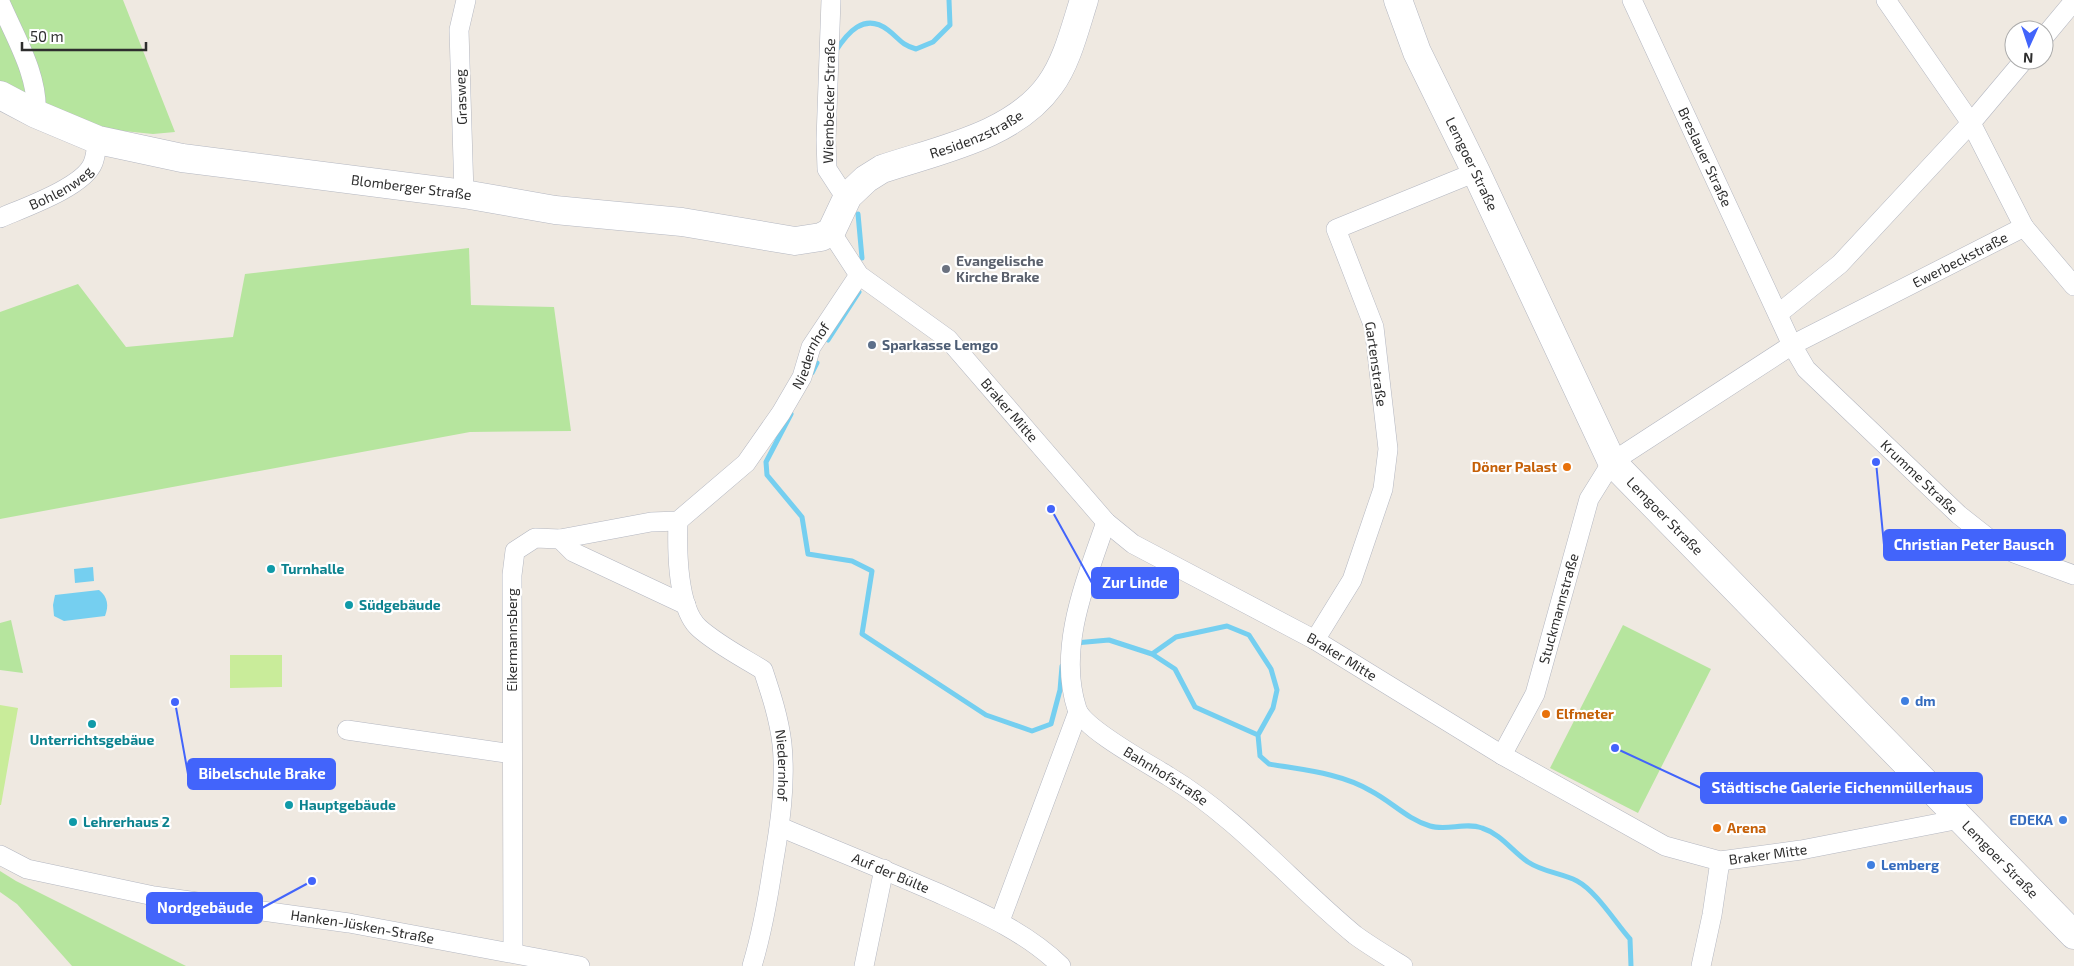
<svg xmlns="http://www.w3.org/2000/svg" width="2074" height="966" viewBox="0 0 2074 966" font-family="'Exo 2',sans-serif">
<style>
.green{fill:#b6e59e}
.pitch{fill:#c9ec9a}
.water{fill:#75cff0}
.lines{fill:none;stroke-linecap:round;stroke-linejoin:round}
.stream{stroke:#75cff0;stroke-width:5}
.street-casing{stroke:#b4b7c1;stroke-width:20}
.secondary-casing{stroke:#b4b7c1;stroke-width:29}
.street{stroke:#fff;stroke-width:19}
.secondary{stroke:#fff;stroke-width:28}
.worship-dot{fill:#6b7280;stroke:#fff;stroke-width:2}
.service-dot{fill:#5c6f8a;stroke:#fff;stroke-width:2}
.food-dot{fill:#e8710a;stroke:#fff;stroke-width:2}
.culture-dot{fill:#0f9aa8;stroke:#fff;stroke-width:2}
.shop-dot{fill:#3f7fe0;stroke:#fff;stroke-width:2}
.labels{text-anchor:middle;stroke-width:4.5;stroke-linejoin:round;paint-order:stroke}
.street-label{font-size:14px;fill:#2e2e2e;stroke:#fff}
.worship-label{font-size:14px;font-weight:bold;fill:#5b616d;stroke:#fff;text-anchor:start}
.service-label{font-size:14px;font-weight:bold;fill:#4e5e75;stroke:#fff;text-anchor:start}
.food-label{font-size:14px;font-weight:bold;fill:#c56008;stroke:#fff;text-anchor:start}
.culture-label{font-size:14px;font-weight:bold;fill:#0d838f;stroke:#fff;text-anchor:start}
.shop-label{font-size:14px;font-weight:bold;fill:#366cbe;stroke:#fff;text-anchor:start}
.leader{fill:none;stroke:#4264fb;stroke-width:2}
.callout-dot{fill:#4264fb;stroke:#fff;stroke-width:2}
.callout{fill:#4264fb;stroke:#4264fb;stroke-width:2}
.callout-label{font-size:15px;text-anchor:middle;font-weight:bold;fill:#fff}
</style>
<rect width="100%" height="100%" fill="#efe9e1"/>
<!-- green -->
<path class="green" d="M0,0H123L175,132L153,134L104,129L16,92L0,83Z
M469,248L471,305L554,307L571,431L470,432L0,519V312L78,284L126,347L233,337L245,274Z
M11,620L23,673L0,670V623Z
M1623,625L1711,669L1638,813L1550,768Z
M0,871L16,881L186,966H72L17,904L0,892Z"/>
<!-- pitch -->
<path class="pitch" d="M230,655H282V687L230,688Z
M0,705L18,708L1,805H0Z"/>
<!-- water -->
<path class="water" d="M93,567L94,581L75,583L74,569Z
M99,590C108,597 109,606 105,616L64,621L54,616L53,605L55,595Z"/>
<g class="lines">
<!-- stream -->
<path class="stream" d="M835,52C847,33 864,12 888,30C900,39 900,44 916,49L933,42L950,25L949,0
M858,214L862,258
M828,340L859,292
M812,373L817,363
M791,414L766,462L767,475L802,517L808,554L852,561L872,571L862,634L986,715L1032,731L1051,724L1060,690L1062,666
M1075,643L1109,640L1152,654L1175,669L1195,707L1258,735L1260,756L1269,764C1303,770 1341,773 1371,791C1392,802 1407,819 1430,826C1447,831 1465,822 1482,828C1501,834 1512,851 1528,862C1543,872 1561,873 1577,881C1596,891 1615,922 1630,939L1631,966
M1152,654L1176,637L1227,626L1249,635L1271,669L1277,690L1273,708L1258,735"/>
<defs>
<g id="street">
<path d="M831,0L826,140L827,169L840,189L848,196"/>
<path id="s1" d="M1886,0L1971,123L2024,227L1792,345L1806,369L1959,515L1992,541L2014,553L2074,575"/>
<path d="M0,2C15,37 39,76 36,114"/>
<path d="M2044,37L2074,1"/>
<path d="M464,194L459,30L466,0"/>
<path id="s2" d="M0,218C23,208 84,187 93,163C96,156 96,147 98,140"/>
<path d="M2024,227L2074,286"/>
<path id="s3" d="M831,232L859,275L948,339L1106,522L1133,544L1315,640L1502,755L1665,846L1720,861L1801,850L1960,819"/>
<path d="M1778,314L1840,264L1971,123L2024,60"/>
<path id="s4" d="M678,521C677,549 677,608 699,628C718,645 742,657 763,670C771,694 779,718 782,744C786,784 780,825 773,865C768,899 762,933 752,966"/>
<path id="s5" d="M1106,522C1086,580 1057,648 1077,709C1084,729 1149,764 1168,776C1238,818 1292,883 1355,935C1370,946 1387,956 1403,966"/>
<path id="s6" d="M686,605L573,552L560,539L651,522L678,521L746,463L781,413L802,377L811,347L859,275"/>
<path d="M1315,640L1352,580L1383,489L1388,449L1374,327L1336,229L1476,172"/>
<path d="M347,730L512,754"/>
<path id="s7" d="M1502,755L1535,694L1589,499L1612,462L1792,345L1632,0"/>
<path id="s8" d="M780,827C833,849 885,870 938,893C982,913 1026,932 1061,966"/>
<path id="s9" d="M0,855L27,869L154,896L349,923L580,966"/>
<path d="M1000,921L1078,712"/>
<path d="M513,952L512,575L515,551L535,538L560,539"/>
<path d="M864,966L884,869"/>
<path d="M1701,966L1712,915L1720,861"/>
</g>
<g id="secondary">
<path id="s10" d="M1398,0L1417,52L1476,172L1612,462L2074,935"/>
<path id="s11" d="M0,95L36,114L98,140L182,158L464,194L555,210L682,222L795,241L821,237L831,232L848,196L866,179L882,169C938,150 1014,136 1050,85C1067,62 1075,28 1084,0"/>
</g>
</defs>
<!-- street casing -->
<use href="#street" class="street-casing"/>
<!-- secondary casing -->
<use href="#secondary" class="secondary-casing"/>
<!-- street -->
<use href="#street" class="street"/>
<!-- secondary -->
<use href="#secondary" class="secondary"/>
</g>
<!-- markers -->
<circle class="worship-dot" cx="946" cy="269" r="5"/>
<circle class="service-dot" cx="872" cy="345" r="5"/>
<g class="food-dot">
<circle cx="1567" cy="467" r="5"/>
<circle cx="1546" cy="714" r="5"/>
<circle cx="1717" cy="828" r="5"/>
</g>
<g class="culture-dot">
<circle cx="271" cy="569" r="5"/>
<circle cx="349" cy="605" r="5"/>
<circle cx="92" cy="724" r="5"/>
<circle cx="289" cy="805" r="5"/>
<circle cx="73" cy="822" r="5"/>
</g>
<g class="shop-dot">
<circle cx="1905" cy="701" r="5"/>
<circle cx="2063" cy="820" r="5"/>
<circle cx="1871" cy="865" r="5"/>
</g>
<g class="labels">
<!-- street labels -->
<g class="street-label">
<text transform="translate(461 97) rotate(-92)" y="5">Grasweg</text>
<text transform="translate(829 101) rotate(-89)" y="5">Wiembecker Straße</text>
<text dy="5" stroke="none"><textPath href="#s11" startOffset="1034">Residenzstraße</textPath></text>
<text transform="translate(1705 157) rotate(65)" y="5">Breslauer Straße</text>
<text dy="5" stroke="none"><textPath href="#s10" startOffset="180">Lemgoer Straße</textPath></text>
<text dy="5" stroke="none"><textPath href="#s2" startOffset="68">Bohlenweg</textPath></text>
<text dy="5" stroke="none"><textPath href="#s11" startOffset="425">Blomberger Straße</textPath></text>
<text transform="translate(1960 260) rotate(-27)" y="5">Ewerbeckstraße</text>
<text dy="5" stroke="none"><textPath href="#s6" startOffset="478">Niedernhof</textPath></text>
<text transform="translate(1376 364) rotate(82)" y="5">Gartenstraße</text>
<text dy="5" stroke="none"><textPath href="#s3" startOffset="255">Braker Mitte</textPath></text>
<text dy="5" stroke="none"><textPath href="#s1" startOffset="711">Krumme Straße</textPath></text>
<text dy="5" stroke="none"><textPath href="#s10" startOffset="585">Lemgoer Straße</textPath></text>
<text dy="5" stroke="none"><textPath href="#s7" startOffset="158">Stuckmannstraße</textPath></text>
<text transform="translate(512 640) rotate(-90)" y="5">Eikermannsberg</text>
<text dy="5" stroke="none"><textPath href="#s3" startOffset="675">Braker Mitte</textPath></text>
<text dy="5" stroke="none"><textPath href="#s4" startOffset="286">Niedernhof</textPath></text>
<text dy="5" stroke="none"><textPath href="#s5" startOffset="305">Bahnhofstraße</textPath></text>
<text dy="5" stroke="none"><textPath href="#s3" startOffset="1155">Braker Mitte</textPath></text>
<text dy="5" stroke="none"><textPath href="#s10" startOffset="1065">Lemgoer Straße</textPath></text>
<text dy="5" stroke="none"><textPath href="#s8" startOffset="120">Auf der Bülte</textPath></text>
<text dy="5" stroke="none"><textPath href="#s9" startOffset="371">Hanken-Jüsken-Straße</textPath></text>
</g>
<!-- worship labels -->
<g class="worship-label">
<text x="956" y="266">Evangelische<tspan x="956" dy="16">Kirche Brake</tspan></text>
</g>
<!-- service labels -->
<g class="service-label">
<text x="882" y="350">Sparkasse Lemgo</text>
</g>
<!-- food labels -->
<g class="food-label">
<text x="1557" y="472" text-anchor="end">Döner Palast</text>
<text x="1556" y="719">Elfmeter</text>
<text x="1727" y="833">Arena</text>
</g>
<!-- culture labels -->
<g class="culture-label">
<text x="281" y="574">Turnhalle</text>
<text x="359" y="610">Südgebäude</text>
<text x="92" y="745" text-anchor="middle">Unterrichtsgebäue</text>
<text x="299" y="810">Hauptgebäude</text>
<text x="83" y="827">Lehrerhaus 2</text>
</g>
<!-- shop labels -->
<g class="shop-label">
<text x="1915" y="706">dm</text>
<text x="2053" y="825" text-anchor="end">EDEKA</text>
<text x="1881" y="870">Lemberg</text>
</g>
</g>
<!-- callouts -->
<path class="leader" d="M1876 462L1884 545M1051 509L1092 583M175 702L188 774M1615 748L1701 788M312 881L262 908"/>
<g class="callout-dot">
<circle cx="1876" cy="462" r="5"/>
<circle cx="1051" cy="509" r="5"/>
<circle cx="175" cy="702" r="5"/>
<circle cx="1615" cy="748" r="5"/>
<circle cx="312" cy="881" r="5"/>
</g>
<g class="callout">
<rect x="1884" y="530" width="181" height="30" rx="5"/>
<rect x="1092" y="568" width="86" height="30" rx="5"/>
<rect x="188" y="759" width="147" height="30" rx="5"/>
<rect x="1701" y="773" width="281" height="30" rx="5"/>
<rect x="147" y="893" width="115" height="30" rx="5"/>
</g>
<g class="callout-label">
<text x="1974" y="550">Christian Peter Bausch</text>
<text x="1135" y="588">Zur Linde</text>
<text x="262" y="779">Bibelschule Brake</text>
<text x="1842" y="793">Städtische Galerie Eichenmüllerhaus</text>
<text x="205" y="913">Nordgebäude</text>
</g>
<!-- north arrow -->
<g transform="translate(2029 45) rotate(183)"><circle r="24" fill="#ffffff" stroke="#ababab"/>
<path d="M0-4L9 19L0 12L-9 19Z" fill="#4264fb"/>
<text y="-8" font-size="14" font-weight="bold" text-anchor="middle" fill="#2e2e2e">N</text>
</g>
<!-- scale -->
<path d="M22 42v8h124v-8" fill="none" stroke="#2e2e2e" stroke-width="2.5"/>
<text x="30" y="42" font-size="15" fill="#2e2e2e" stroke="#ffffff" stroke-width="4" paint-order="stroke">50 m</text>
</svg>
